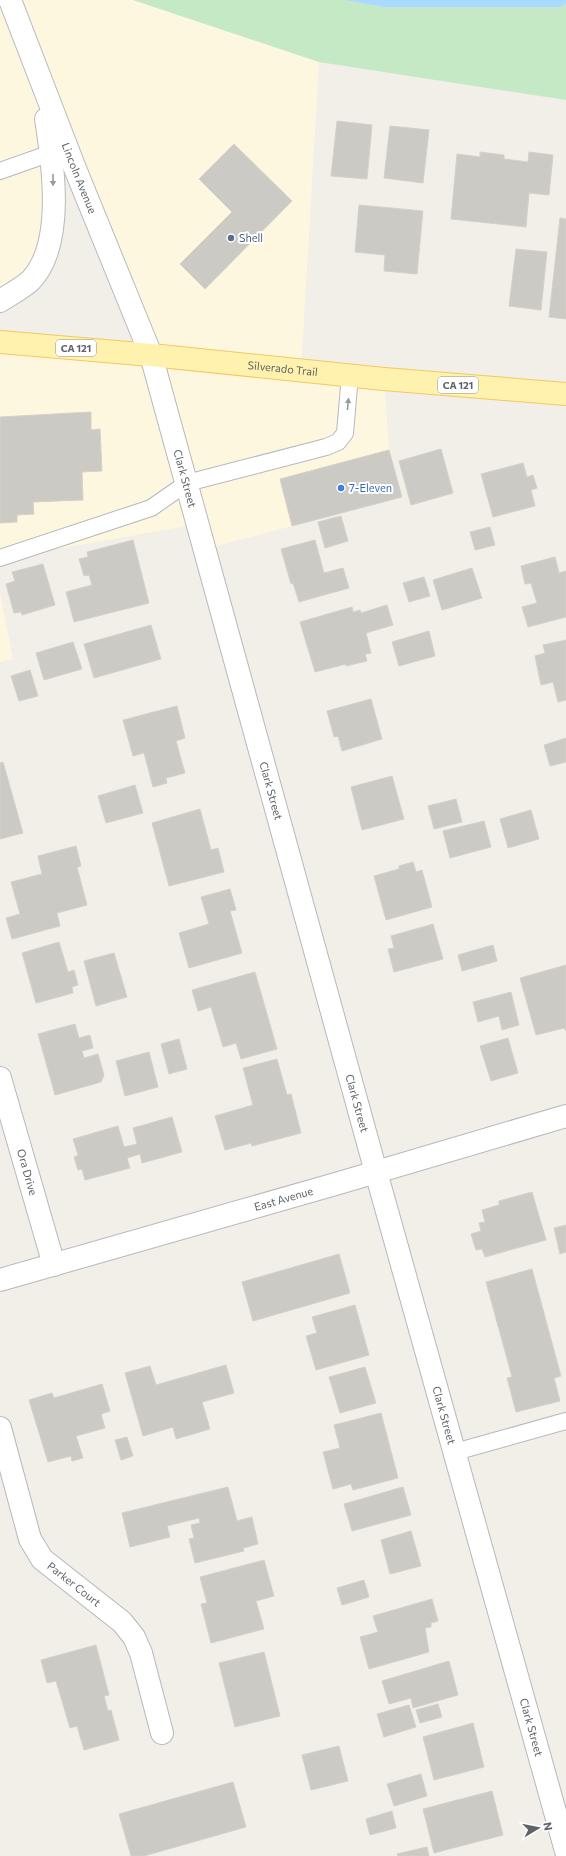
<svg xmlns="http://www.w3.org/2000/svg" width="566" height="1856" viewBox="0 0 566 1856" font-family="Commissioner,sans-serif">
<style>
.commercial{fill:#fef7e0}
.green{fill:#c5e8c5}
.water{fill:#aadaff}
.building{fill:#cccac5;stroke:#d6d1c6}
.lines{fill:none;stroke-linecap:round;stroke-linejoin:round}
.service-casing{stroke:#b5b8bc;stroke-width:18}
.minor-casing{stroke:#b5b8bc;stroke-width:24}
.tertiary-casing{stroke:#b5b8bc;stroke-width:24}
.secondary-casing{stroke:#b6babf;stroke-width:24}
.primary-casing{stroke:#f2c960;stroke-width:24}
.service{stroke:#fff;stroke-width:16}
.minor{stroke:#fff;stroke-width:22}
.tertiary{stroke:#fff;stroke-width:22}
.secondary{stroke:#fff;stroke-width:22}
.primary{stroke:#fff2af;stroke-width:22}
.oneway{fill:#979a9d}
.service-dot{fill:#5c6f8a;stroke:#fff;stroke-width:1.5}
.shop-dot{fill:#3f7fe0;stroke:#fff;stroke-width:1.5}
.labels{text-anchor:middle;stroke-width:4;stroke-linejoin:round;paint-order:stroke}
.shield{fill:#fff;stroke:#8f9295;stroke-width:1}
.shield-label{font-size:10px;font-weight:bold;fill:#5f6368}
.street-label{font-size:11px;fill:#5f6368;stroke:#fff}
.service-label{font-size:11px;fill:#4e5e75;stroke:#fff;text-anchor:start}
.shop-label{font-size:11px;fill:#366cbe;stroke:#fff;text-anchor:start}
</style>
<rect width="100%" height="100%" fill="#f1efe8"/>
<!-- commercial -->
<path class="commercial" d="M0,0H133L319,62L301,370L384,379L389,450L402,497L205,549L198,524L0,559V342L151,354L74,166L53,163L49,244L0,301Z
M0,594L13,659L0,662Z"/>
<!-- green -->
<path class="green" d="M133,0H343L384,7H561L566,4V100L319,62Z"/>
<!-- water -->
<path class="water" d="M343,0H566V4L561,7H384Z"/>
<!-- building -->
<path class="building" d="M337,121L372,125L367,179L331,176Z
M390,126L429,130L423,183L384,178Z
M234,144L292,201L205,289L180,264L232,212L199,179Z
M480,152L504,155V159L528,162L529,152L553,155L549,195L529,193L526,227L451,219L457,154L480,157Z
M359,205L423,211L417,274L384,271L385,255L355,252Z
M560,218L566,219V319L549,317Z
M516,249L547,252L541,310L509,306Z
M91,412V430L100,429L102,471L82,472L83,500L33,502L34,514L17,515V522L0,523V417Z
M441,449L453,493L411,505L399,461Z
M389,450L402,497L292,526L280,479Z
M523,463L527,477L533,475L537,488L531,490L535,506L493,517L481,474Z
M341,516L348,541L325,548L318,522Z
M490,527L495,545L475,550L470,532Z
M133,540L149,603L74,622L66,592L92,585L89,575L84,576L79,559L88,557L87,552Z
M315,540L324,573L343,568L349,588L299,602L293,583L291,584L281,549Z
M555,557L559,573L566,571V617L528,627L522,607L537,603L531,583L525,584L521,566Z
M43,564L55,605L22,615L21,612L14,613L6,584L15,581L12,572Z
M472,568L482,598L442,610L433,580Z
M424,577L430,596L409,602L403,583Z
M387,605L393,625L366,633L371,653L365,654L367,661L346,666V664L315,672L300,622L352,607L353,612L360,610L361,613Z
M151,625L161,659L94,678L84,644Z
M429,631L435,656L399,666L392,642Z
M566,640V700L558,702L553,682L541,685L535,656L545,653L543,645Z
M73,642L82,669L44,680L36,653Z
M30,670L38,696L19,701L11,676Z
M371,699L382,739L342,751L338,736L334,737L327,711Z
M177,706L185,738L176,741L185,773L166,778L167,783L153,787L144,753L133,756L123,720Z
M566,738V762L550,766L544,745Z
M3,762L23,833L0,839V763Z
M392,776L404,819L362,830L351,787Z
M135,785L143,813L106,823L98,796Z
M456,799L462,822L434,829L428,806Z
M200,809L211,850L218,848L224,872L169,886L152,823Z
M531,810L539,839L508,848L500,819Z
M484,821L491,847L450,858L443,831Z
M76,846L81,866L77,867L87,905L57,913L60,926L12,939L6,918L20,914L11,882L42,874L38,856Z
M413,862L416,872L422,870L432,907L386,920L374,876L399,869V866Z
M230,889L236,910L230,911L242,953L189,968L179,933L209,924L201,897Z
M433,924L443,959L394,972L388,949L394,948L391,936Z
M59,942L68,972L74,970L78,985L72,987L73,993L36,1003L22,953Z
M493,945L497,961L462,971L458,955Z
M114,953L127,997L96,1006L84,961Z
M566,965V1031L564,1028L536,1035L520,978Z
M255,972L277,1049L241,1059L236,1043L223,1047L211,1007L198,1011L192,990Z
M511,992L519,1025L502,1030L499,1016L478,1022L473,1002Z
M75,1024L79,1038L90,1035L93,1048L82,1051L84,1058L98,1054L104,1075L101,1082L55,1095L38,1034Z
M508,1038L518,1073L491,1081L480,1046Z
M179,1039L187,1069L169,1074L161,1044Z
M149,1052L158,1087L125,1096L116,1061Z
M277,1059L287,1095L291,1094L301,1133L252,1146L251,1143L225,1150L215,1116L253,1105L243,1068Z
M172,1117L182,1152L142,1163L140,1154L127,1158L130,1168L85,1180L82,1169L78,1170L74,1157L78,1155L73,1139L118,1126L124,1147L137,1144L133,1128Z
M532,1192L546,1240L485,1257L482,1249L476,1250L471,1234L481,1231L479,1223L485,1222L482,1210L499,1205V1201Z
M566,1225V1252L560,1254L554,1228Z
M339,1254L350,1293L253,1321L242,1282Z
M532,1269L561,1376L554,1378L560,1401L516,1412L507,1378L512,1377L486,1282Z
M355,1305L369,1355L316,1370L306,1336L317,1333L312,1317Z
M226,1365L234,1393L202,1402L210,1429L176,1439L173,1427L143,1436L125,1373L150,1366L156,1385Z
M365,1367L376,1403L340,1413L329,1377Z
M102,1384L110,1411L101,1414L105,1428L76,1436L83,1458L72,1461L71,1456L48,1462L29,1400L52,1393L54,1398Z
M381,1413L398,1478L353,1490L351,1484L333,1489L323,1452L340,1448L334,1425Z
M127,1437L133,1456L121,1460L115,1440Z
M228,1487L237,1521L252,1517L258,1544L243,1548L244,1551L195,1563L189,1539L194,1538L191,1525L200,1523L199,1518L167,1526L170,1537L130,1547L122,1513Z
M403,1487L411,1515L352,1531L344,1504Z
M411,1531L421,1566L390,1574L381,1540Z
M264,1560L274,1596L256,1601L264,1629L211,1643L201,1604L207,1603L200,1577Z
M364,1580L369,1597L342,1605L337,1588Z
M432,1599L438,1621L431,1623V1627L425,1628L429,1652L369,1669L360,1637L378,1632L373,1616Z
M96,1645L109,1695L104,1696L108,1711L111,1710L119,1740L84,1750L77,1726L70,1728L56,1681L47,1683L41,1660Z
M264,1652L280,1716L235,1727L219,1663Z
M449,1661L458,1695L413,1708L411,1698L389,1704L382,1681Z
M438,1704L442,1717L420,1723L416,1710Z
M409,1705L416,1727L384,1737L377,1714Z
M473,1723L484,1767L434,1780L423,1737Z
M339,1746L348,1781L311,1790L302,1755Z
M421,1774L427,1796L394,1806L387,1784Z
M233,1782L246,1827L144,1856H131L119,1814Z
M492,1791L503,1835L434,1853L423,1809Z
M392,1811L396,1828L370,1835L366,1819Z
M427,1847L429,1856H398L397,1854Z"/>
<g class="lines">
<defs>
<path id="service" d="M0,171L51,153
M0,558L151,508L187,483L326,447L338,442L345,433L350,375
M455,1452L566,1421"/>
<g id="minor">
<path id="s1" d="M151,355L376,1172L566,1851"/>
<path id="s2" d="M0,1078L54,1265"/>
<path id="s3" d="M0,1428L30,1539L42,1559L122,1622L134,1637L141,1653L162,1733"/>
</g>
<g id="tertiary">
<path id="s4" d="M0,1280L339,1183L566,1116"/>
</g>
<g id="secondary">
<path id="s5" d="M10,0L74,166L151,355"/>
<path d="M0,301C9,295 23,288 31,280C65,244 53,164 46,119"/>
</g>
<g id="primary">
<path id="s6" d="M0,342L151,355L384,379L566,394"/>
</g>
</defs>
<!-- service casing -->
<use href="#service" class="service-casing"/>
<!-- minor casing -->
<use href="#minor" class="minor-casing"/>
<!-- tertiary casing -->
<use href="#tertiary" class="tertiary-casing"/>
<!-- secondary casing -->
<use href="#secondary" class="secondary-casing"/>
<!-- primary casing -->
<use href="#primary" class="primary-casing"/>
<!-- service -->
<use href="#service" class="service"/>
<!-- minor -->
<use href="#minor" class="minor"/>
<!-- tertiary -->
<use href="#tertiary" class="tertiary"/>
<!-- secondary -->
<use href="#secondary" class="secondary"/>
<!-- primary -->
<use href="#primary" class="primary"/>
</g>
<!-- one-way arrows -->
<defs><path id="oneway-solid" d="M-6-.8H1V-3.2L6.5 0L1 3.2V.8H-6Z"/></defs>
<g class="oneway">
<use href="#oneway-solid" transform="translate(53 180) rotate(90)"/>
<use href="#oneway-solid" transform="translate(348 404) rotate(-85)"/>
</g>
<!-- markers -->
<circle class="service-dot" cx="231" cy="238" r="4"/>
<circle class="shop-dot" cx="341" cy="488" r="4"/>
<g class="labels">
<!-- shield labels -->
<g class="shield">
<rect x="56" y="340" width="40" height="16" rx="3"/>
<rect x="438" y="377" width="40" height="16" rx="3"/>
</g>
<g class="shield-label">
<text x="76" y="352">CA 121</text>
<text x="458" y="389">CA 121</text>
</g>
<!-- street labels -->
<g class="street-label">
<text dy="4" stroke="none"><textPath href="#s5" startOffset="191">Lincoln Avenue</textPath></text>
<text dy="4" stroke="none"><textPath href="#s6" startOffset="284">Silverado Trail</textPath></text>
<text dy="4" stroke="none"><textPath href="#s1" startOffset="128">Clark Street</textPath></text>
<text dy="4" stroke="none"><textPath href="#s1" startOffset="452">Clark Street</textPath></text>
<text dy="4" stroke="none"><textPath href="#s1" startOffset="776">Clark Street</textPath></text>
<text dy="4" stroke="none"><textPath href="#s2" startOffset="98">Ora Drive</textPath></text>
<text dy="4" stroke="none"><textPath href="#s4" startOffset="295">East Avenue</textPath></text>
<text dy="4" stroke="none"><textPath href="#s1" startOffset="1100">Clark Street</textPath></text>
<text dy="4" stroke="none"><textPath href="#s3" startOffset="179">Parker Court</textPath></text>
<text dy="4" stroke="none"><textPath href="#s1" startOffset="1424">Clark Street</textPath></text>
</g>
<!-- service labels -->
<g class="service-label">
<text x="239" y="242">Shell</text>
</g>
<!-- shop labels -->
<g class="shop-label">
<text x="349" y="492">7-Eleven</text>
</g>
</g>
<!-- north arrow -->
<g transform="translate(538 1828) rotate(80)" stroke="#ffffff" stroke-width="3" paint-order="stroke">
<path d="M0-3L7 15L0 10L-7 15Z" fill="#5f6368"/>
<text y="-6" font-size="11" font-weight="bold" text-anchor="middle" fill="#5f6368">N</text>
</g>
</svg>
